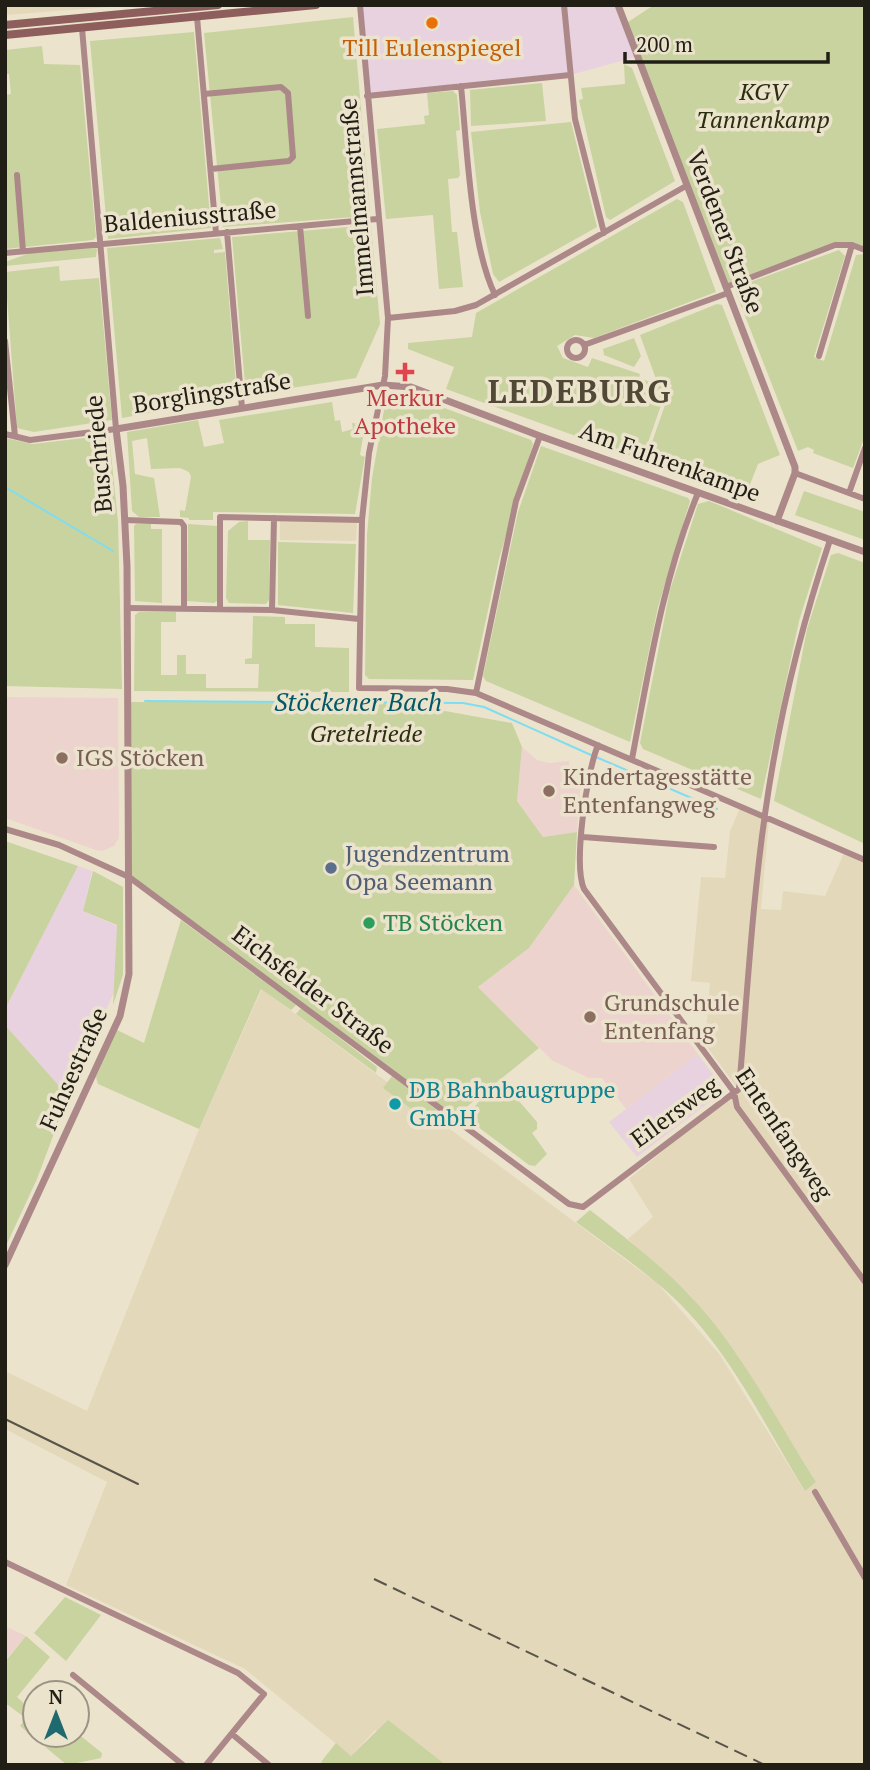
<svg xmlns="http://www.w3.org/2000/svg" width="870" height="1770" viewBox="0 0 870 1770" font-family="'PT Serif',serif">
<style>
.commercial{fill:#e8d2e0}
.built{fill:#e4d8bb}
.education{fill:#edd3ce}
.green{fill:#c8d3a0}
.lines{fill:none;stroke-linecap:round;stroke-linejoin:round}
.stream{stroke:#7eddf2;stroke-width:2}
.minor{stroke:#ac8988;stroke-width:6}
.tertiary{stroke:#ac8988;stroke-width:7}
.secondary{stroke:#8e5e5d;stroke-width:8}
.tram{stroke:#595449;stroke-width:2}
.rail{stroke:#595449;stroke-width:2;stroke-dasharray:14 7;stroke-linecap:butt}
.food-dot{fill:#e8710a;stroke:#ece3cd;stroke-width:2.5}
.health-dot{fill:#e0444e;stroke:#ece3cd;stroke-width:2.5}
.education-dot{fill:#8d6e63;stroke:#ece3cd;stroke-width:2.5}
.service-dot{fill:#5c6f8a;stroke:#ece3cd;stroke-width:2.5}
.leisure-dot{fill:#2e9e5b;stroke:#ece3cd;stroke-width:2.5}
.culture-dot{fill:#0f9aa8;stroke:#ece3cd;stroke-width:2.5}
.labels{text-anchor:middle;stroke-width:7;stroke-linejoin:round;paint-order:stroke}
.food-label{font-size:24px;fill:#c56008;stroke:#ece3cd}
.park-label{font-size:24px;font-style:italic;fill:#2a2f10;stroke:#ece3cd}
.street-label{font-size:24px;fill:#211e16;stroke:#ece3cd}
.health-label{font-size:24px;fill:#be3a42;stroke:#ece3cd}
.education-label{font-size:24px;fill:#785e54;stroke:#ece3cd;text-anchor:start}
.service-label{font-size:24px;fill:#4e5e75;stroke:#ece3cd;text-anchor:start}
.leisure-label{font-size:24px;fill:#27864d;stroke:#ece3cd;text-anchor:start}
.culture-label{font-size:24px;fill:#0d838f;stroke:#ece3cd;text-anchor:start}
.water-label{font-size:26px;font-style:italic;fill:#015967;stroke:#ece3cd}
.district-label{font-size:32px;font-weight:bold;letter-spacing:2px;fill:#514936;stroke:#ece3cd}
</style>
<rect width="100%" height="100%" fill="#ece3cd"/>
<!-- commercial -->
<path class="commercial" d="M360,5H618L636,57L570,75L367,96Z
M78,866L92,871L83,911L117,926L115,990L68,1096L5,1025V1009Z
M698,1054L721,1085L720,1094L637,1157L609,1122Z"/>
<!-- built -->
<path class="built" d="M5,5H137L5,15Z
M280,521L357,522L356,541L280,540Z
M740,808L769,820L761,909L781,910L783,891L825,896L844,853L865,863V1765H446L375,1730L351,1756L245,1669L66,1585L107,1482L5,1429V1371L87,1411L199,1129L262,989L658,1284L720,1355L804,1490L816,1482L737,1354L689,1294L628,1239L653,1217L629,1179L738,1089L705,1044L710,983L691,981L701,877L725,878L730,831Z"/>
<!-- education -->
<path class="education" d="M5,697L118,698L119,838L114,846L102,851L96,850L5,818Z
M522,747L537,760L549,763L569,761L570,773L581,780L577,832L543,837L517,801Z
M574,885L698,1054L626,1109L602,1078H589L553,1061L478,987L529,948Z
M5,1626L26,1636L5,1661Z"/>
<!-- green -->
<path class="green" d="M654,5H865V250L842,244L726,287L625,24Z
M353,17L370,211L367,216L223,227L204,33Z
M194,32L211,228L108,239L90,41Z
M42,46L44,64L80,65L96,237L93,240L5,249V95L11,94L9,74H5V50Z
M624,64L632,68L675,181L610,220L606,217L579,100L583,99L581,88L625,84Z
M542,83L546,121L471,126L470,90Z
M453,91L457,95L460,130L456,131L460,175L458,178L448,179L452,232H457L463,287L439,289L433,215L386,219L377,129L425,124L424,116L429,115L427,93Z
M571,122L597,227L499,282L493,274L480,212L471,132Z
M677,199L683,202L716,292L594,338L575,335L557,346L563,358L588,367L592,358L640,374L639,378L667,388L642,460L446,389L454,367L408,349V343L472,337L476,313Z
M371,225L380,324L356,378L246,395L232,237Z
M220,238L223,249L214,250V253L225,252L237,397L122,418L107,248Z
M93,247L97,249L96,257L5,266V262L30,253Z
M839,250L845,256L814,357L824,361L856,255L865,254V436L853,468L813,453L814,450L808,447L798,451L736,293L739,286Z
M59,266L60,281L99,278L112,420L34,432L17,428L5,272Z
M717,304L722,305L780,455L758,464L745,497L645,462L672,385L656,379L640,335Z
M634,338L641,356L634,367L604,355L603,349Z
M401,392L531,440L533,444L499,559L473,680L369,679L365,675L367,535L372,478L387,393Z
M332,402L335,421L340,420L342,432L353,429L352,423L365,425L360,455L365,457L355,514L213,512V520H189V518L180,517V510L185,511L191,477L189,472L180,468L151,469L147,438L132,441L135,474L154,478L160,517H139L132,511L127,432L198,420L204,447L224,443L219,420Z
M109,435L118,521L122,689L5,686V438L33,444Z
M541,446L688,498L690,501L658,607L630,742L486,681L483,676L518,512Z
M804,491L865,512V540L795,515Z
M709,501L822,548L799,621L761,799L643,749L640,743L670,590L698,504Z
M248,521V540H270L269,600L266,604L229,603L226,598L228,531L239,522Z
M151,523V529H162V603L135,601L134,526L136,524Z
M188,524L217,526V601L214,603L187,601Z
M278,542L356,544L353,613L278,605Z
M838,553L865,563V844L774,801L807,629L831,555Z
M139,612H176V622H161V675H177V655H186V674H206V688H258L259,664H245V659L252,658L253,616L285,617V624H315V647L349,648V692L134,691L135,615Z
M129,702H386L387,710L434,709L512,723L522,747L517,801L543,837L577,832L574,885L529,948L478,987L539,1048L453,1118L129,877Z
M5,841L78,866L5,1009Z
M93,871L123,887V975L113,1005L117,925L83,911Z
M181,920L296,1005L291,1010L261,989L199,1129L98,1084L96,1077L117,1030L144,1043Z
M301,1008L377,1067L376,1073L296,1014Z
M5,1025L68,1096L37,1179L5,1248Z
M392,1076L437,1110L429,1122L383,1088Z
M506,1086L537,1122V1129L532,1133L547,1154L535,1166L529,1165L466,1118L480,1100Z
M590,1210C630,1241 669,1271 702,1309C747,1361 779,1424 816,1482L805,1491C762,1421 723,1336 658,1284C632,1262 604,1243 576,1222Z
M65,1597L101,1615L66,1661L34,1633Z
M26,1636L50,1657L17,1697L29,1708L23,1716L5,1703V1662Z
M35,1707V1735L77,1733L102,1753L101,1758L67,1765L20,1726Z
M388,1720L446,1765H325L321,1762L336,1743L351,1756Z"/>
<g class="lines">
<!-- stream -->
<path class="stream" d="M5,487L91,538
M93,539L113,551
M145,701L463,703L484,707L591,755
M596,757L717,809"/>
<!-- minor -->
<path class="minor" d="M360,5L388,318L385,376L369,453L362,520L359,688L447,689L476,693L865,860
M564,5L575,119L604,233
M197,17L216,233
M461,86C467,145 470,243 495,295
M204,94L281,87L288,93L293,157L289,161L211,169
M367,96L570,75
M17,175L23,251
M300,226L308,316
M227,232L242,408
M5,253L377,219
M726,287L835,245H852L865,250
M388,318L455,311L476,305L686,186
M567 349a9 9 0 1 1 18 0a9 9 0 1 1-18 0Z
M5,341L15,436
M584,345L728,293
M819,356L852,245
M5,434L30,440L116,429L82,28
M795,473L865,499
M849,493L865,448
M125,520L181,522L184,526V609
M127,608L272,610L359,619
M220,609V517L362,520
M272,610L274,518
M476,693L516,501L540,436
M598,745C587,771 573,864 584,889L734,1092L737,1107L865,1282
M632,759C649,669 663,578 698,493
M5,829L59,845L129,877L569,1204L583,1207L739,1089C747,998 752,905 765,814C778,721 800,630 830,540
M583,837L714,847
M815,1492L865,1578
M5,1562L238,1673L264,1694L206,1765
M73,1675L183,1765
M232,1734L269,1765"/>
<!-- tertiary -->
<path class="tertiary" d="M618,5L795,467V473L777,521
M5,1265L120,1016L129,974L127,566L123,486L116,429L383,385L411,387L540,436L865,552"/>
<!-- secondary -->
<path class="secondary" d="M5,25L218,5
M5,35L316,5"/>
<!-- tram -->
<path class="tram" d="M5,1419L138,1484"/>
<!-- rail -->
<path class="rail" d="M374,1579L765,1765"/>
</g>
<!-- markers -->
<circle class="food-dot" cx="432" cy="23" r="7"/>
<path class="health-dot" d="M401.5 361.5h7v7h7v7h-7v7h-7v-7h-7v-7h7z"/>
<g class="education-dot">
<circle cx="62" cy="758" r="7"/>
<circle cx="549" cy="791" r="7"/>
<circle cx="590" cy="1017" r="7"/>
</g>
<circle class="service-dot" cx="331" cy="868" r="7"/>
<circle class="leisure-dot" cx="369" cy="923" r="7"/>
<circle class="culture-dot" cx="395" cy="1104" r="7"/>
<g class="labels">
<!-- food labels -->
<g class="food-label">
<text x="432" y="56">Till Eulenspiegel</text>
</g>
<!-- park labels -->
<g class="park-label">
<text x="763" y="100">KGV<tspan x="763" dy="28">Tannenkamp</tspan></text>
<text x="366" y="742">Gretelriede</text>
</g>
<!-- street labels -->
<g class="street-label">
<text transform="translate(357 197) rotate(-95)" y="8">Immelmannstraße</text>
<text transform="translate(190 217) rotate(-5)" y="8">Baldeniusstraße</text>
<text transform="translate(725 232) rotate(69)" y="8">Verdener Straße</text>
<text transform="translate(212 393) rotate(-9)" y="8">Borglingstraße</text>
<text transform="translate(99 454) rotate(-95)" y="8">Buschriede</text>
<text transform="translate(670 462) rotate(20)" y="8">Am Fuhrenkampe</text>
<text transform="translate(313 990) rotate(37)" y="8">Eichsfelder Straße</text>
<text transform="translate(74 1069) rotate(-66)" y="8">Fuhsestraße</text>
<text transform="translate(675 1112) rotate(-36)" y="8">Eilersweg</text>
<text transform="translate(784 1134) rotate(56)" y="8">Entenfangweg</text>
</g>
<!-- health labels -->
<g class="health-label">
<text x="405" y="406">Merkur<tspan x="405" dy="28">Apotheke</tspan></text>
</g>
<!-- education labels -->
<g class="education-label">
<text x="76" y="766">IGS Stöcken</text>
<text x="563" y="785">Kindertagesstätte<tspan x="563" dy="28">Entenfangweg</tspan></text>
<text x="604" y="1011">Grundschule<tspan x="604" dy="28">Entenfang</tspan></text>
</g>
<!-- service labels -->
<g class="service-label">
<text x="345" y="862">Jugendzentrum<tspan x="345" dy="28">Opa Seemann</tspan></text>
</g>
<!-- leisure labels -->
<g class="leisure-label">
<text x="383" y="931">TB Stöcken</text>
</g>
<!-- culture labels -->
<g class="culture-label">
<text x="409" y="1098">DB Bahnbaugruppe<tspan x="409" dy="28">GmbH</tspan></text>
</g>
<!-- water labels -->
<g class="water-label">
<text x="358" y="711">Stöckener Bach</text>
</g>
<!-- district labels -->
<g class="district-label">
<text x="580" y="403">LEDEBURG</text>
</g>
</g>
<!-- border -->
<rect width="870" height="1770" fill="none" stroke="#211e16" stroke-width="14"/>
<!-- north arrow -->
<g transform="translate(56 1714)"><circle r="33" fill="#ece3cd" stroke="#9b9484" stroke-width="2"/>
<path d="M0-5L12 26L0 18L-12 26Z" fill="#1e6a6f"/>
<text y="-10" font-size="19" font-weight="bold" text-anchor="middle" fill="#211e16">N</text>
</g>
<!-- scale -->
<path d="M625 52v10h203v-10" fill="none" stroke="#211e16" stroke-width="3.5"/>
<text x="636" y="52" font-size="21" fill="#211e16" stroke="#ece3cd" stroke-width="5" paint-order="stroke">200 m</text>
</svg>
